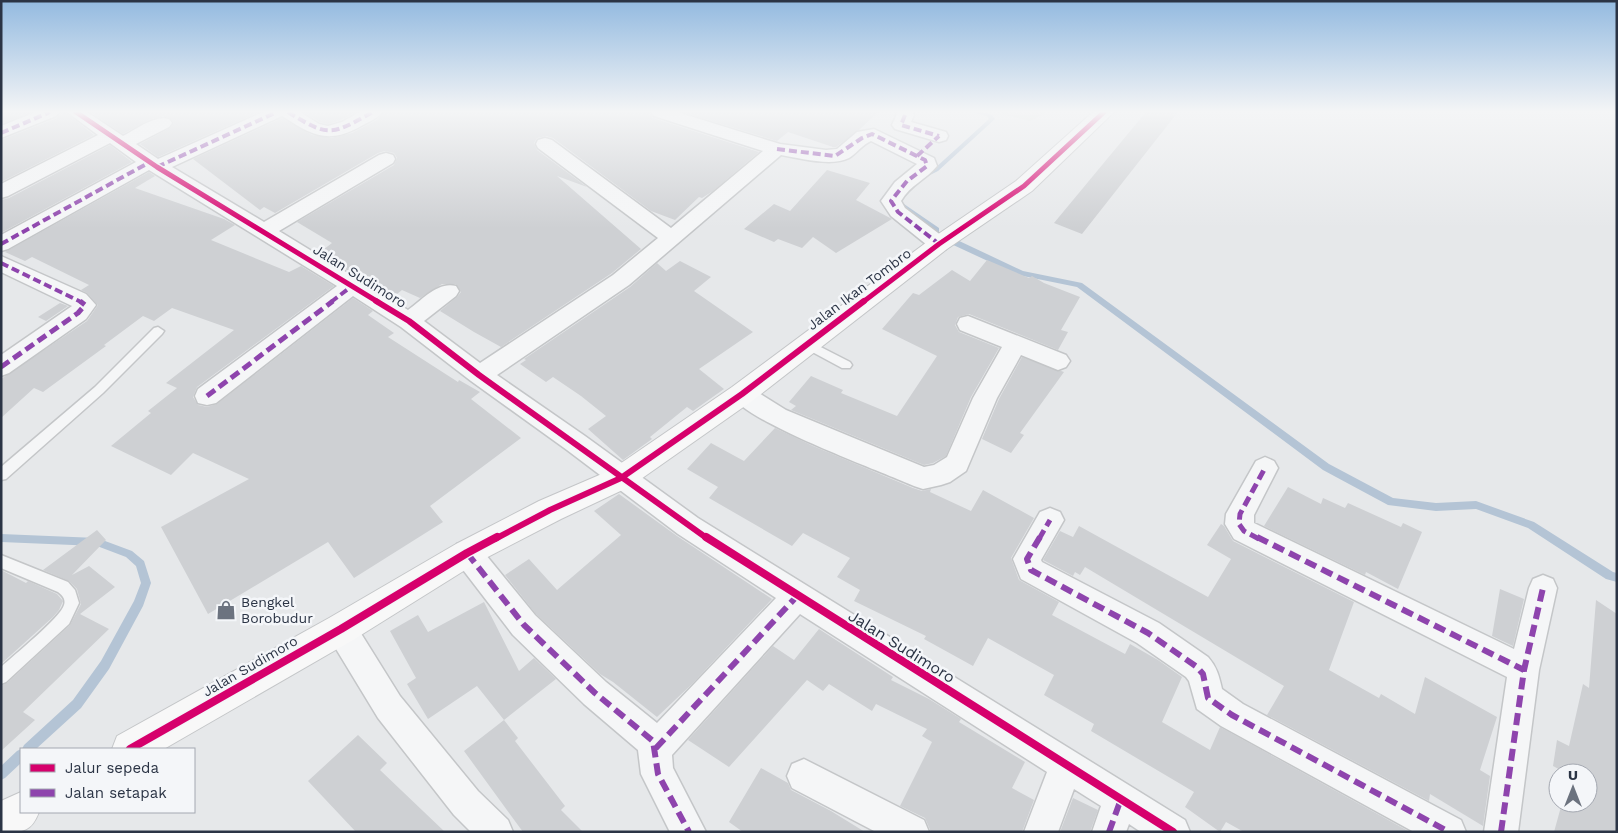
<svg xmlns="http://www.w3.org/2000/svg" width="1618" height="833" viewBox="0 0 1618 833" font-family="'Work Sans',sans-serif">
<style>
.green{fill:#d6ded6}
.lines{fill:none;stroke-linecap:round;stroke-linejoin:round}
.stream{fill:#b4c4d5;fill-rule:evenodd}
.building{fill:#ced0d3}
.lane-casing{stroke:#c4c6c8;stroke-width:3}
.street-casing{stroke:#c4c6c8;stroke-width:3}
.secondary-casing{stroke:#c4c6c8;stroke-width:2}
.lane{fill:#f5f6f7;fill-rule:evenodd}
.street{fill:#f5f6f7;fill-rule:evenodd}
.secondary{fill:#f8f8f8;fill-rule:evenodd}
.quiet-far2{stroke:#8e44ad;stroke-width:4;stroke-dasharray:8 4;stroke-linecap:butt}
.quiet-far1{stroke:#8e44ad;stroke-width:5;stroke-dasharray:10 5;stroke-linecap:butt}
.quiet{stroke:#8e44ad;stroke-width:6;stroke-dasharray:12 6;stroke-linecap:butt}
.cycleway-far2-casing{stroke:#f4f6f9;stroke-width:8}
.cycleway-far1-casing{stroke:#f4f6f9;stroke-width:9}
.cycleway-casing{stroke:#f4f6f9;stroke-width:11}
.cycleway-far2{stroke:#d6006c;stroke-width:5}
.cycleway-far1{stroke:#d6006c;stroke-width:6}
.cycleway{stroke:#d6006c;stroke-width:8}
.labels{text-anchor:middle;stroke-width:5;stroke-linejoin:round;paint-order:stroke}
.street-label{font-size:14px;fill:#2b3445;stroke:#f4f6f9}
.poi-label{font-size:14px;fill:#2b3445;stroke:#f4f6f9;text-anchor:start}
.near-street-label{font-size:16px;fill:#2b3445;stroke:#f4f6f9}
</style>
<rect width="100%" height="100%" fill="#e6e8ea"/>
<!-- green -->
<path class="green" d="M994,112H1054L1046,113L1030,121Z"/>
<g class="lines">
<!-- stream -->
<path class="stream" d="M971,112H982L991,114L995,119L938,171L924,178H920V176L934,169L989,119L987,116Z
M900,204H904L939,228V232H933L900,208Z
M949,239H955L1023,271L1082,283L1329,464L1393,498L1436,503L1476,501L1534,522L1613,572L1617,573V582L1606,579L1528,528L1476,509L1436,511L1388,505L1323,470L1077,287L1018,275L949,243Z
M1,534L97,538L132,551L144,561L151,583L143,606L109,669L81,708L36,749H22L24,745L73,700L101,661L134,601L141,583L136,566L126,557L97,546L1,542Z
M21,749V763L5,778L1,780V766L17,751Z"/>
</g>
<!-- building -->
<path class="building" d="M1,112H32L1,124Z
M61,112H65L94,135L1,182V140L57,118Z
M90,112H259L158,157L140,144L170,128L174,123L170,118L163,116L151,119L123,134Z
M303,112H357L341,120L328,124L320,122Z
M384,112H649L653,118L759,152L713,191L702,198L699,197L675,220L651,211L553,138L546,136L537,138L534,143L537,150L587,187L557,176L641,249L612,273L501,347L474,332L440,311L457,297L461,292L456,284H442L420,298L402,290L392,298L319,253L332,243L297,222L394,165L397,158L394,153L385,151L378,153L275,213L264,207L260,210L193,159L282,118L312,135L331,138L352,133L377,120Z
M682,112H878L859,130L836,147H833L788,132L777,141Z
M1146,112H1178L1082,234L1054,223Z
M110,145L132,162L1,233V200L9,198Z
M827,170L870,183L856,200L892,219L836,253L813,237L802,248L778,239L774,242L744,229L774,204L790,211Z
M149,172L155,176L135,188L224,219L235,225L211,240L289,272L301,266L334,286L197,387L193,397L198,405L207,407L217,404L353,298L373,311L368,315L394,333L388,337L458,382L459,380L480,392L471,399L521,438L430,506L443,522L354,578L328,542L208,614L161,527L249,479L193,453L171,475L111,446L151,413L148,411L177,388L166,383L234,330L172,308L154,321L143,316L104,345L106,346L43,392L34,388L1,418V379L87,321L98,305L87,293L81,290L89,285L32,257L25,261L5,252Z
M987,260L1029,278L1032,276L1044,283L1080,297L1061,330L1068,332L1058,350L969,314L958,317L955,325L959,332L999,348L971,397L946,456L933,463L924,465L791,410L796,406L789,402L811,376L843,390L841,393L897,416L937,356L882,329L913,293L919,295L952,270L970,281Z
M680,261L711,277L694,291L753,332L699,369L724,389L693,411L687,407L650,437L652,439L623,460L588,429L606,416L581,396L553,377L546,382L520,364L526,360L524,359L630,287L657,263L666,271Z
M60,303L68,306L46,321L38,317Z
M1022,357L1064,372L1020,433L1024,435L1011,453L982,439L999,399Z
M775,428L813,446L913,488L922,491L931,489L930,492L971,511L983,490L1034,518L1011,558L1019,580L1059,602L1052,615L1125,654L1130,644L1158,660L1182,677L1162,722L1210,750L1220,727L1410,832H1244L1226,822L1220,832L1185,807L1194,792L1091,731L1094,724L1044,695L1054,675L988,638L973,666L924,639L926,636L854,601L860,590L837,577L850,558L803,533L792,546L709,498L718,487L687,469L711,443L744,461Z
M1288,487L1321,504L1323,498L1345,508L1348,503L1401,527L1403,523L1422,532L1398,589L1366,572L1365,575L1264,526Z
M619,494L677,536L772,599L692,684L657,717L613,682L600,674L536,614L505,575L529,559L557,590L621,535L594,511Z
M1221,524L1224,526L1233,541L1354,602L1329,670L1379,698L1381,694L1415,714L1425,677L1497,717L1480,770L1490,776L1483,826L1430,794L1429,801L1267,715L1284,686L1085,567L1080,575L1075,572L1073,576L1043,560L1060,531L1073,537L1079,526L1208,597L1231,559L1207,545Z
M97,530L106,540L72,575L89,566L115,587L80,614L109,629L23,712L35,720L1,751V686L7,683L70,625L81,604L77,589L69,581L43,570Z
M1,570L26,583L28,581L57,594L63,601L59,610L53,617L1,664Z
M1500,589L1524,599L1513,646L1492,636Z
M1596,600L1617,614V832H1554L1562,803H1588V773H1566L1553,766L1557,740L1569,746L1583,684L1589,688Z
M484,602L519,671L534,658L556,679L504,720L477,686L428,719L407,684L416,678L390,631L418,615L428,632Z
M819,629L893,677L891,680L929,699L961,719L959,722L1025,762L1012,788L1034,800L1022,832H931L925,818L900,806L932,742L922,736L927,729L876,704L872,711L829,684L823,691L807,680L729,767L688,740L773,646L794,660Z
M504,720L518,738L515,741L565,806L561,810L583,832H523L464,751Z
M358,735L387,763L380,770L445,832H356L308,781Z
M761,768L788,783L791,790L831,811L865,832H743L729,822Z
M1073,798L1098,810L1090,832H1060Z"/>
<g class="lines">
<defs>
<path id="lane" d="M158,327L164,331L162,334L103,393L6,479L1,480V467L95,387L154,328Z
M807,340L850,362L852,365L850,368H842L803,347L801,344L803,341Z
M1,555L68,582L75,590L79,603L69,624L6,682L1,684V667C13,656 61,617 64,605C66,599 62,595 58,592L1,568Z"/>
<path id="street" d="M36,112H59L56,116L1,138V126Z
M67,112H87L123,136C137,129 154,115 169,119L172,123L169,127L136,144L158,159L263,112H300L319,124L328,126L342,122L360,112H382C378,118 369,122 363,125C329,145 313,136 282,116L172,167L264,222L379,155L386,153L393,155L395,159L393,163L279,231L408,310C422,300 438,281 456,286L459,291L456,296L424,321L480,363L613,275L658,238L538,148L536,144L538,140L545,138L552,140L671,228L763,151L654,116L651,112H677L780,144L826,150L837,149L857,132L874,129L934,158L937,166C927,179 910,185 901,201L905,208L946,239L949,244L946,249L939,251L932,249L891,216L881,201L895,182L917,164L871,141C863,144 857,153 849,158C832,167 799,158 781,155L629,285L497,375L585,436L698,518L1185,820L1190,832H1141L1129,824L1126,832H1092L1101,806L1074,789L1058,832H1024L1047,772L800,614L672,755L673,768L706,832H670L641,774L638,750L584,704L513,635L457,562L453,553L457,544L467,541L477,544L535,615L606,682L657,723L776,598L678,534L567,450L471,381L401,327L353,296L216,403L207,405L198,403L195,396L198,389L337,286L149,170L8,249L1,251V235L136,162L110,143L8,196L1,198V184L98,135Z
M898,112H912L914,115L911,122L946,132L948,136L946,140L939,142L895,129L892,125Z
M1,256L86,294L96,305L86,319L9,373L1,376V355L72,306L1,272Z
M968,316L1066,355L1070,361L1066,367L1058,370L1021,355L997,398L966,471L950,482L941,485L923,489L914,486C878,470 745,422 730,394L733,388L742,385L751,388L786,410L924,467L934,465L947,457L973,398L1002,347L960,330L957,324L960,318Z
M1265,457L1274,461L1278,468L1254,515V523L1514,649L1529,588L1533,579L1543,575L1553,579L1557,588L1539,670L1518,832H1484L1507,677L1234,539L1225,524L1226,514L1256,461Z
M1050,508L1060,512L1064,520L1041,560L1042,562L1159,623L1208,657C1217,667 1219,676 1222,689L1243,704L1461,820L1466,832H1414L1221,726L1197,709L1189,681L1186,677L1137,643L1021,579L1013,559L1040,512Z
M341,615L352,619L400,696L478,791L508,820L513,832H471L454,815L378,718L330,639L326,629L330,619Z
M804,759L924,820L929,832H876L792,788L787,776L792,764Z"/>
<path id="secondary" d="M1093,112H1114L1032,191L947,249L752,401L631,486L561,519L478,562L353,640L164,749H112L117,736L329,618L456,544L539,501L611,470L732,387L931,239L1016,181Z
M21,792V812H39C31,833 22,832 1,832V801Z"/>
</defs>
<!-- lane casing -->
<use href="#lane" class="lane-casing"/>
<!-- street casing -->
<use href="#street" class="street-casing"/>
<!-- secondary casing -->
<use href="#secondary" class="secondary-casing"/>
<!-- lane -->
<use href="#lane" class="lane"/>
<!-- street -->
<use href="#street" class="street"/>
<!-- secondary -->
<use href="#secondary" class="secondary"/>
<!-- quiet-far2 -->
<path class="quiet-far2" d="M288,112C330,138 331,135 373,112
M905,115L901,125L939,136
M1,133L50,112
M777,149L835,156L862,138L872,134L925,160L927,166L907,181L891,201L898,212L939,244
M917,156L939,136
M157,167L277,112
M1,244L150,162
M1,263L81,302
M331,302L352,286"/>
<!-- quiet-far1 -->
<path class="quiet-far1" d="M1,367L78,313L85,305L80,301
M207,396L333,301
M1039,539L1050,520
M1259,539L1244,531L1239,524L1240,514L1265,468"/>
<!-- quiet -->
<path class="quiet" d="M1040,537L1027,559L1031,570L1148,633L1197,667L1203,674L1208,698L1232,715L1449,832
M1257,537L1524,670
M467,553L524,625L595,693L653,741L658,774L689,832
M656,748L797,596
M1109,832L1121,799
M1501,832L1524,670L1543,588"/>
<defs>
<path id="cycleway-far2" d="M76,112L157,167L378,302
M863,302L939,244L1024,186L1104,112"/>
<path id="cycleway-far1" d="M376,301L409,321L479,375L708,539
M495,539L550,510L621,478L742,394L864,301"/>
<path id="cycleway" d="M706,537L1173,832
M130,749L341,629L467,553L497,537"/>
</defs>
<!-- cycleway-far2 casing -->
<use href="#cycleway-far2" class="cycleway-far2-casing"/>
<!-- cycleway-far1 casing -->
<use href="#cycleway-far1" class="cycleway-far1-casing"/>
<!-- cycleway casing -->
<use href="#cycleway" class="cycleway-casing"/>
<!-- cycleway-far2 -->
<use href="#cycleway-far2" class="cycleway-far2"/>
<!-- cycleway-far1 -->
<use href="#cycleway-far1" class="cycleway-far1"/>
<!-- cycleway -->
<use href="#cycleway" class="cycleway"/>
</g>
<!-- sky -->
<linearGradient id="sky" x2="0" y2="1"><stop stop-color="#93bae0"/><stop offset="0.49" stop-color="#f4f5f6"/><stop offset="1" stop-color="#f4f5f6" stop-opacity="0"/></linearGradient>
<rect width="1618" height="228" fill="url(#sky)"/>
<!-- icons -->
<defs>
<symbol id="shop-bare" viewBox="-9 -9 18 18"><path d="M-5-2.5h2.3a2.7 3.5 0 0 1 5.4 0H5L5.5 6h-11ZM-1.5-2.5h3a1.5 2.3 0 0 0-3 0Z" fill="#6c737f" stroke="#f4f6f9" stroke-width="2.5" paint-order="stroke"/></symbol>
</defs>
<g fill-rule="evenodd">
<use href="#shop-bare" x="212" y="596" width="28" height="28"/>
</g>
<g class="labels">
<!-- street labels -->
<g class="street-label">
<text transform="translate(360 276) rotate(32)" y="5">Jalan Sudimoro</text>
<text transform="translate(859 289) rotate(-37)" y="5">Jalan Ikan Tombro</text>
<text transform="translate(250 666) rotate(-30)" y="5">Jalan Sudimoro</text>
</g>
<!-- poi labels -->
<g class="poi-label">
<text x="241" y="607">Bengkel<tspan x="241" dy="16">Borobudur</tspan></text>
</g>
<!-- near-street labels -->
<g class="near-street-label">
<text transform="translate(902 646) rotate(32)" y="6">Jalan Sudimoro</text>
</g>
</g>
<!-- border -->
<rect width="1618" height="833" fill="none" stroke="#2b3445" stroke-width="5"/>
<!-- legend -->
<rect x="20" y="748" width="175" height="65" fill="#f4f6f9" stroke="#a4a8b1"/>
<rect x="30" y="764" width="25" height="8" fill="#d6006c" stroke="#a4a8b1"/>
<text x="65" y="773" font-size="15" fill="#2b3445">Jalur sepeda</text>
<rect x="30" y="789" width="25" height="8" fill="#8e44ad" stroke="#a4a8b1"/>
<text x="65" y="798" font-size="15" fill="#2b3445">Jalan setapak</text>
<!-- north arrow -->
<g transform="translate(1573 788)"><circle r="24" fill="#f4f6f9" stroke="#a4a8b1"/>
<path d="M0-4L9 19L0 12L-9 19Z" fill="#6c737f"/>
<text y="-8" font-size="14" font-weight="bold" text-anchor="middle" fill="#2b3445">U</text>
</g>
</svg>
